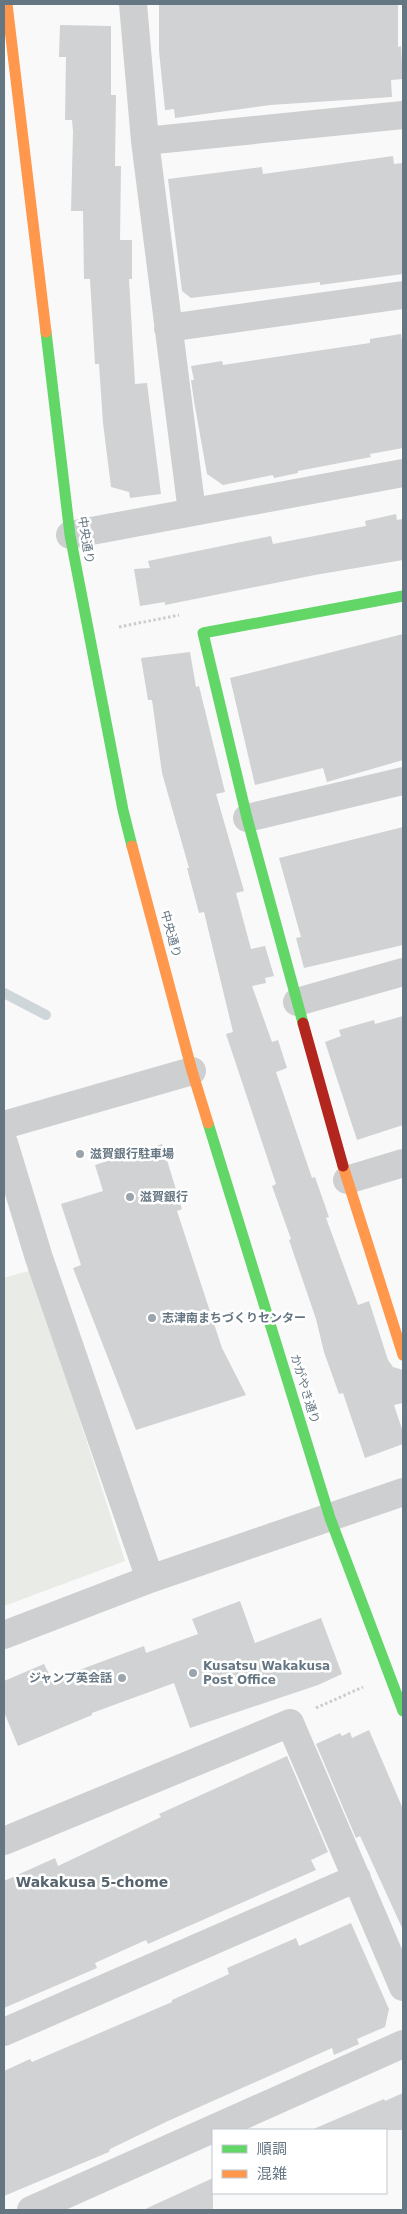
<svg xmlns="http://www.w3.org/2000/svg" width="407" height="2214" viewBox="0 0 407 2214" font-family="'DejaVu Sans','Noto Sans JP',sans-serif">
<style>
.green{fill:#e8ebe6}
.lines{fill:none;stroke-linecap:round;stroke-linejoin:round}
.stream{stroke:#ced6d9;stroke-width:10}
.building{fill:#d0d2d3}
.path{stroke:#cbcccd;stroke-width:3;stroke-dasharray:2.5 2.5;stroke-linecap:butt}
.street{stroke:#cecfd0;stroke-width:28}
.fast{stroke:#63d668;stroke-width:11}
.slow{stroke:#ff974d;stroke-width:11}
.jam{stroke:#b3261e;stroke-width:11}
.poi-dot{fill:#99a4ac;stroke:#fff;stroke-width:2}
.labels{text-anchor:middle;stroke-width:5;stroke-linejoin:round;paint-order:stroke}
.street-label{font-size:12px;fill:#657683;stroke:#fff}
.poi-label{font-size:12px;font-weight:bold;fill:#657683;stroke:#fff;text-anchor:start}
.neighbourhood-label{font-size:14px;font-weight:bold;fill:#57646e;stroke:#fff}
</style>
<rect width="100%" height="100%" fill="#f9f9f9"/>
<!-- green -->
<path class="green" d="M32,1270L125,1561L4,1606V1278Z"/>
<g class="lines">
<!-- stream -->
<path class="stream" d="M4,993L46,1015"/>
</g>
<!-- building -->
<path class="building" d="M159,4H398V47L401,46L403,79L391,80L392,97L270,105L175,118L174,109L165,110L159,51Z
M60,25L111,26V95H116L115,166H121L120,240H132V279H129L135,384L147,383L161,494L130,498L129,492L111,487L103,423L99,364H95L90,279H84L83,211H71L73,132L72,120H65L66,57H59Z
M393,156L394,164L403,163V274L320,285V282L191,298L182,291L168,179L262,167L263,174Z
M401,334L403,348V448L370,454L371,457L298,471V473L274,478L273,475L223,485L207,474L194,401L191,380H194L191,366L222,361L223,365L309,352L370,343V339Z
M396,514L397,520L403,519V560L315,575L165,605V602L140,606L134,569L150,568L148,561L271,536L273,544L366,526L365,521Z
M403,634V760L327,782L323,768L255,785L230,678Z
M190,652L196,687L199,686L225,792L216,794L244,891L236,893L251,949L265,946L274,976L265,978L266,983L252,986L272,1042L278,1040L287,1068L276,1072L312,1178L315,1177L329,1217L326,1218L358,1305L369,1301L388,1360L393,1367L403,1370V1403L394,1405L403,1432V1444L365,1458L343,1393L339,1394L324,1352L316,1319L289,1240L291,1239L272,1186L276,1184L226,1034L233,1032L204,912L199,913L187,868H189L162,773L152,700H148L141,658Z
M403,827V945L304,968L296,938L301,937L279,858Z
M403,1016V1125L357,1140L325,1042L341,1036L339,1030L374,1020L375,1024Z
M162,1144L182,1209L177,1211L222,1348L246,1395L136,1430L73,1268L81,1265L61,1204L103,1191L95,1165Z
M240,1601L255,1643L321,1618L342,1674L318,1685L190,1728L174,1683L92,1713V1715L18,1746L4,1712V1681L44,1664L52,1680L144,1646L146,1653L198,1634L192,1619Z
M369,1730L403,1809V1930L360,1836L356,1838L316,1744L340,1733L342,1736L350,1732L352,1738Z
M287,1756L328,1852L311,1860L316,1870L148,1944L146,1940L95,1963L97,1968L4,2008V1881L55,1858L58,1866L161,1817L159,1814Z
M351,1923L389,2009L385,2027L357,2039L359,2044L334,2055L332,2048L168,2121L110,2149L109,2152L4,2196V2071L30,2059L32,2062L172,2002V2000L229,1974L227,1968L296,1938L299,1946Z
M403,2093V2130H311L384,2099L385,2101Z
M213,2178V2210H143Z"/>
<g class="lines">
<!-- path -->
<path class="path" d="M119,627L179,615
M316,1708L363,1687"/>
<!-- street -->
<path class="street" d="M133,4L145,141L192,512
M145,141L403,115
M168,328L403,295
M70,535L403,473
M247,818L403,781
M297,1002L403,972
M4,1125L192,1071
M4,1143L39,1258L150,1579
M347,1180L403,1163
M4,1635L150,1579L403,1492
M4,1841L290,1723L403,1987
M4,2032L357,1878
M31,2210L403,2044"/>
<!-- fast -->
<path class="fast" d="M46,332L70,535L123,810L132,846
M303,1023L247,818L203,633L403,596
M208,1123L330,1518L403,1711"/>
<!-- slow -->
<path class="slow" d="M7,4L46,332
M132,846L192,1071L208,1123
M343,1166L403,1355"/>
<!-- jam -->
<path class="jam" d="M303,1023L343,1166"/>
</g>
<!-- markers -->
<g class="poi-dot">
<circle cx="80" cy="1154" r="5"/>
<circle cx="130" cy="1197" r="5"/>
<circle cx="152" cy="1318" r="5"/>
<circle cx="193" cy="1673" r="5"/>
<circle cx="122" cy="1678" r="5"/>
</g>
<g class="labels">
<!-- street labels -->
<g class="street-label">
<text transform="translate(86 540) rotate(81)" y="4">中央通り</text>
<text transform="translate(171 934) rotate(75)" y="4">中央通り</text>
<text transform="translate(305 1389) rotate(73)" y="4">かがやき通り</text>
</g>
<!-- poi labels -->
<g class="poi-label">
<text x="90" y="1158">滋賀銀行駐車場</text>
<text x="140" y="1201">滋賀銀行</text>
<text x="162" y="1322">志津南まちづくりセンター</text>
<text x="203" y="1670">Kusatsu Wakakusa<tspan x="203" dy="14">Post Office</tspan></text>
<text x="112" y="1682" text-anchor="end">ジャンプ英会話</text>
</g>
<!-- neighbourhood labels -->
<g class="neighbourhood-label">
<text x="92" y="1887">Wakakusa 5-chome</text>
</g>
</g>
<!-- border -->
<rect width="407" height="2214" fill="none" stroke="#657683" stroke-width="10"/>
<!-- legend -->
<rect x="212" y="2129" width="175" height="65" fill="#ffffff" stroke="#c1c8cd"/>
<rect x="222" y="2145" width="25" height="8" fill="#63d668" stroke="#c1c8cd"/>
<text x="257" y="2154" font-size="15" fill="#657683">順調</text>
<rect x="222" y="2170" width="25" height="8" fill="#ff974d" stroke="#c1c8cd"/>
<text x="257" y="2179" font-size="15" fill="#657683">混雑</text>
</svg>
